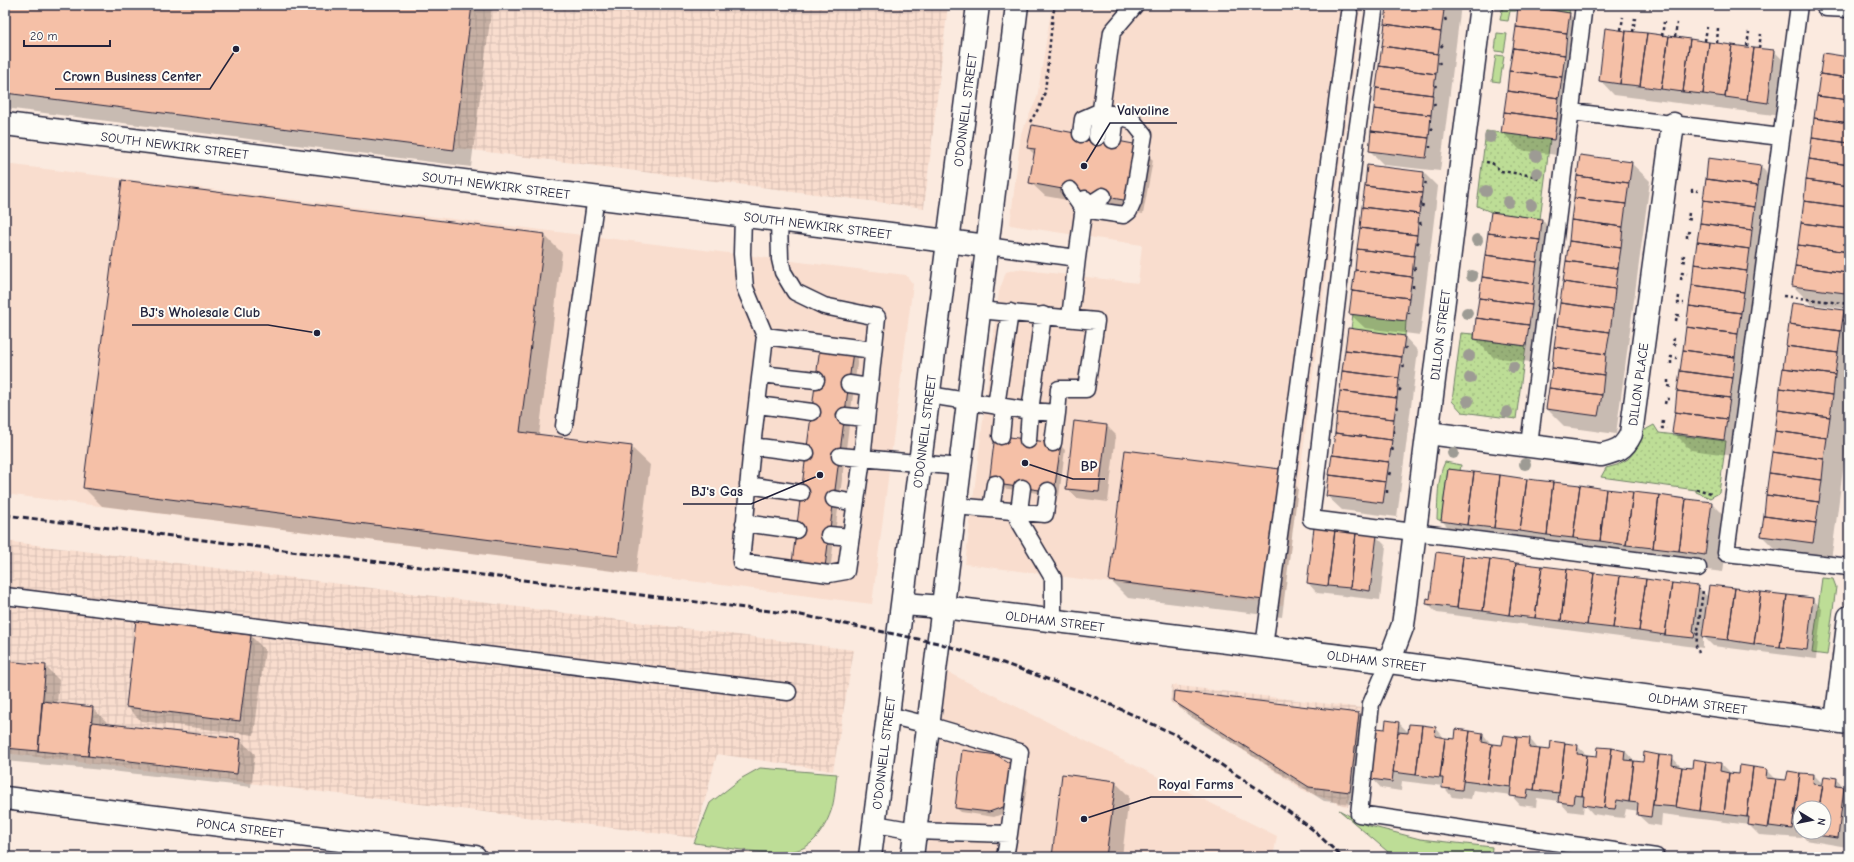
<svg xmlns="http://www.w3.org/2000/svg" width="1854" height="862" viewBox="0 0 1854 862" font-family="'Comic Neue',sans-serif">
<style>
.built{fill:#f9ddce}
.industrial{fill:url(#industrial-grid)}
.green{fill:#bddd96;stroke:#708068}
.park{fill:url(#park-dots);stroke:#708068}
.shadow{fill:#0003;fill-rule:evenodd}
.building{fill:#f5c0a7;stroke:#22223b}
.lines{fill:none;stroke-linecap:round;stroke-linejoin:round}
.service-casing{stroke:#22223b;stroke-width:19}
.minor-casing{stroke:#22223b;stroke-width:25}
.tertiary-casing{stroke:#22223b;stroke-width:25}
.primary-casing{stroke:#22223b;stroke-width:25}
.path{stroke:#22223b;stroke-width:2.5;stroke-dasharray:3 3;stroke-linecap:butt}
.service{stroke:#fdfcf7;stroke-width:16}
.minor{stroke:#fdfcf7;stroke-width:22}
.tertiary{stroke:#fdfcf7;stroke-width:22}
.primary{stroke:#fdfcf7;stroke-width:22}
.rail{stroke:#22223b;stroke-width:3;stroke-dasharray:6 3;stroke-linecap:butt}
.tree{fill:#9d9b94}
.labels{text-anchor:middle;stroke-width:4;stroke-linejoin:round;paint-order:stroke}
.street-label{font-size:13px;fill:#22223b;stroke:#fdfcf7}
.leader{fill:none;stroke:#22223b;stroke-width:1.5}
.callout-dot{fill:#22223b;stroke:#fdfcf7;stroke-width:1.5}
.callout-label{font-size:14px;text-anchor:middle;font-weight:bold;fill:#22223b;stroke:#fdfcf7;stroke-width:4;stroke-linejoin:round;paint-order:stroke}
</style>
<defs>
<pattern id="industrial-grid" width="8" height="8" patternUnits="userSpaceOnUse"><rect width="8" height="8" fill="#f9ddce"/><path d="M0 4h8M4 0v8" fill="none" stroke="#d5bdb2"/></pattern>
<pattern id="park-dots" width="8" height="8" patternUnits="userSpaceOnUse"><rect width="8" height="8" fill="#bddd96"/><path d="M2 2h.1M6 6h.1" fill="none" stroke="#a2bd82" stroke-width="1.8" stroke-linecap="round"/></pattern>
</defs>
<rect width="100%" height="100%" fill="#fbeadf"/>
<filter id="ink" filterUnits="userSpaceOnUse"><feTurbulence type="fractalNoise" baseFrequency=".025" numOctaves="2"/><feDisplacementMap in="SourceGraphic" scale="8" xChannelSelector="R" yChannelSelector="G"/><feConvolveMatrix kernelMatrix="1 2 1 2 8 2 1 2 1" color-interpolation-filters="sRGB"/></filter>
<g filter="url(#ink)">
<!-- built -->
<path class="built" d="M1052,5H1361L1283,605L965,564L999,292L1006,272L1017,269L1138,283L1142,245L1010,225L1021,133L1037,98Z
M5,164L906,275L913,284L872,604L5,494Z
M947,672L1277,836L1273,857H926Z"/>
<!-- industrial -->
<path class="industrial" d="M5,5H948L924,208L5,90Z
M5,541L854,650L833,771L717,754L695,838L5,753Z
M1172,685L1362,708L1348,807L1305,791L1170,702Z"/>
<!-- green -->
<path class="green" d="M1503,5H1564L1568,6L1570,13L1517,5L1516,11H1510L1508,21L1500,20Z
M1497,33L1507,34L1504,52L1495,51Z
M1496,55L1504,56L1500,82L1492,81Z
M1353,314L1406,321L1405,336L1351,329Z
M1445,462L1461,465L1460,471L1448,469L1441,521L1437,519C1438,501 1437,478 1445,462Z
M1822,578L1833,579L1836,587L1827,655L1812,653Z
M760,768L837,774C835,786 835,800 831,811C827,823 818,839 807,846C783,861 722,846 694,843L710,803L742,778Z
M1339,810L1366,825L1420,839L1492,847L1491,857H1394Z"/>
<!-- park -->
<path class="park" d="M1486,131L1550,139L1540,219L1491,212L1477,206Z
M1461,333L1474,334V339L1526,346L1516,419L1462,412L1452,401Z
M1654,425L1659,433L1726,441L1719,493L1710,498L1696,492V490L1601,477L1606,468L1617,465L1628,459L1635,451L1643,431Z"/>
<!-- shadow -->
<path class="shadow" d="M5,5H492L471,167L5,108Z
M1389,5H1461L1440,171L1384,165L1370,151Z
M1569,14L1588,32L1572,157L1520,150L1502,132Z
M1774,51L1788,65L1782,116L1614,95L1600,80Z
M1849,58V309L1811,304L1793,286Z
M1139,146L1153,160L1143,214L1045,196L1030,182L1035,155L1028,148Z
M1631,163L1650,181L1616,434L1565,427L1547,409Z
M1760,166L1778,184L1742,457L1691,450L1673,432Z
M1424,173L1438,187L1420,335L1365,328L1350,314Z
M1542,220L1560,238L1544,364L1493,357L1475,339Z
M544,235L562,253L539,435L631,447L650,465L636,574L102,506L84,488Z
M1843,311L1849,317V424L1831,561L1780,554L1762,536Z
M1404,336L1418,351L1397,517L1342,510L1327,496Z
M853,352L858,357L830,571L798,567Z
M1107,426L1116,435L1108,502L1077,498L1067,488Z
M1060,445L1065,450L1059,496L994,487Z
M1280,470L1298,488L1282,617L1128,598L1110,580Z
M1712,503L1730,521L1723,572L1460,539L1442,521Z
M1376,536L1386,546L1380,600L1317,593L1308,583Z
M1698,587L1708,597L1813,599L1822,609L1816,659L1713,646L1703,636V648L1437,613L1427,604Z
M251,636L265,650L254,735L141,721L127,707Z
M5,662L45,666L59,680L57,704L92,708L107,722L106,724L240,740L255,754L251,787L102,770L5,761Z
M1174,701L1359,714L1373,728L1363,805L1324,801L1188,715Z
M1399,723L1409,733L1436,728L1445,739L1456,740L1483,734L1492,745L1503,746L1505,736L1530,739L1539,750L1550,751L1552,742L1577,746L1588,756L1598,757L1625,751L1634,761L1644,763L1645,754L1672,757L1682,768L1692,769L1721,764L1730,773L1740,775L1766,770L1776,780L1787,782L1789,772L1814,775L1824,785L1837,779L1849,794L1847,847L1806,840L1802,835L1801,838L1759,835L1749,825L1662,814L1661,826L1648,824L1638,815L1639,811L1626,809L1624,818L1614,817L1593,814L1584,804L1583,813L1568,811L1559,801L1537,798L1536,807L1520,805L1511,795L1473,790L1471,799L1452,797L1443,786L1402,781L1401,791L1381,788L1372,778L1386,730ZM1800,808H1824V832H1800Z
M1023,774L1028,779L1024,806L994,817L961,812L956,808Z
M1115,782L1129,796L1122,857H1053Z"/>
<!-- building -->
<path class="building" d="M5,5H472L454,150L5,93Z
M1387,5H1410L1444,10L1441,32L1385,24Z
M1410,5H1445L1444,10Z
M1518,5L1570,13L1567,33L1516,27Z
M1385,24L1441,32L1438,54L1382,46Z
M1516,27L1567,33L1565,55L1513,48Z
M1605,28L1626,31L1620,84L1599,81Z
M1626,31L1647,33L1640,86L1620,84Z
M1647,33L1669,36L1661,89L1640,86Z
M1669,36L1690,39L1683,92L1661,89Z
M1690,39L1709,42L1703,94L1683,92Z
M1709,42L1732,45L1725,97L1703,94Z
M1732,45L1754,48L1747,100L1725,97Z
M1382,46L1438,54L1436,74L1379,66Z
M1513,48L1565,55L1562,77L1509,71Z
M1754,48L1774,50L1768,103L1747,100Z
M1823,53L1849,57V78L1820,74Z
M1379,66L1436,74L1433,95L1376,88Z
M1509,71L1562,77L1559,98L1507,91Z
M1820,74L1849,78V100L1817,96Z
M1376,88L1433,95L1431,115L1374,109Z
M1507,91L1559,98L1557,119L1504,112Z
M1817,96L1849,100V123L1814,118Z
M1374,109L1431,115L1429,138L1371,131Z
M1504,112L1557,119L1554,140L1501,133Z
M1814,118L1849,123V143L1812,138Z
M1032,125L1139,145L1129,201L1029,183L1035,149L1027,148Z
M1371,131L1429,138L1426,158L1369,151Z
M1812,138L1849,143V165L1809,159Z
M1580,155L1632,162L1629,183L1577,176Z
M1708,158L1761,165L1758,186L1706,179Z
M1809,159L1849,165V186L1806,180Z
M1367,165L1424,172L1422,193L1365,186Z
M1577,176L1629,183L1626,204L1574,198Z
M1706,179L1758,186L1755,207L1703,200Z
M122,180L545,234L520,432L632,446L618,556L83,488Z
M1806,180L1849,186V207L1804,201Z
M1365,186L1422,193L1419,214L1362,207Z
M1574,198L1626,204L1623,227L1571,220Z
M1703,200L1755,207L1752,230L1700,223Z
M1804,201L1849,207V229L1801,223Z
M1362,207L1419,214L1417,235L1360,228Z
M1491,212L1542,219L1540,240L1488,233Z
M1571,220L1623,227L1621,248L1569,241Z
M1700,223L1752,230L1750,249L1697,242Z
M1801,223L1849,229V252L1798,245Z
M1360,228L1417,235L1414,256L1357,249Z
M1488,233L1540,240L1537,262L1485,255Z
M1569,241L1621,248L1618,268L1566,261Z
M1697,242L1750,249L1747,271L1694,264Z
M1798,245L1849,252L1847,273L1795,266Z
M1357,249L1414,256L1412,277L1355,270Z
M1485,255L1537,262L1534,284L1482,277Z
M1566,261L1618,268L1615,289L1563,282Z
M1694,264L1747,271L1744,292L1692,285Z
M1795,266L1847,273L1845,293L1792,286Z
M1355,270L1412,277L1409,298L1352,291Z
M1482,277L1534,284L1532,305L1479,298Z
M1563,282L1615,289L1613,310L1560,303Z
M1692,285L1744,292L1741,313L1689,306Z
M1352,291L1409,298L1406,321L1349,314Z
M1479,298L1532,305L1529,325L1476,318Z
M1560,303L1613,310L1610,332L1557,325Z
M1792,303L1844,310L1841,331L1789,324Z
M1689,306L1741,313L1738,334L1686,327Z
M1476,318L1529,325L1526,346L1474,339Z
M1789,324L1841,331L1838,353L1786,346Z
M1557,325L1610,332L1606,354L1554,347Z
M1686,327L1738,334L1735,357L1683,350Z
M1348,328L1405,336L1402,357L1345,350Z
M1786,346L1838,353L1835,375L1783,368Z
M820,347L853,351L825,567L792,563Z
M1554,347L1606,354L1604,375L1552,368Z
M1345,350L1402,357L1399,378L1342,371Z
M1683,350L1735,357L1733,378L1680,371Z
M1552,368L1604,375L1602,395L1549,388Z
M1783,368L1835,375L1833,395L1780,388Z
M1342,371L1399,378L1397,398L1340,391Z
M1680,371L1733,378L1730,398L1677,391Z
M1549,388L1602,395L1598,416L1546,409Z
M1780,388L1833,395L1830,417L1778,410Z
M1340,391L1397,398L1394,419L1337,413Z
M1677,391L1730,398L1727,419L1675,412Z
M1778,410L1830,417L1827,438L1775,431Z
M1675,412L1727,419L1724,440L1672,433Z
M1337,413L1394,419L1392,440L1335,433Z
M1074,421L1107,425L1099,492L1066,489Z
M1775,431L1827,438L1824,459L1772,452Z
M1335,433L1392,440L1389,462L1332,455Z
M995,435L1061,444L1054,492L989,483Z
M1125,450L1280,469L1264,600L1109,581Z
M1772,452L1824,459L1822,480L1769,473Z
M1332,455L1389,462L1386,482L1329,475Z
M1448,469L1474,472L1467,525L1441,521Z
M1474,472L1500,475L1494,528L1467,525Z
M1769,473L1822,480L1819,502L1766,495Z
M1329,475L1386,482L1383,503L1326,496Z
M1500,475L1527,479L1520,531L1494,528Z
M1527,479L1553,482L1547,535L1520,531Z
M1553,482L1580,485L1573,538L1547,535Z
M1580,485L1606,489L1600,541L1573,538Z
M1606,489L1633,492L1626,545L1600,541Z
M1633,492L1659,495L1653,548L1626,545Z
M1659,495L1686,499L1679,551L1653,548Z
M1766,495L1819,502L1816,523L1764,516Z
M1686,499L1712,502L1705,555L1679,551Z
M1764,516L1816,523L1813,543L1761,536Z
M1314,528L1335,530L1328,586L1307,583Z
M1335,530L1356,533L1350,588L1328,586Z
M1356,533L1377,535L1370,591L1350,588Z
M1436,552L1463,556L1457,608L1426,604L1427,598L1430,599Z
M1463,556L1490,559L1483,611L1457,608Z
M1490,559L1516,563L1509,615L1483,611Z
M1516,563L1542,566L1535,618L1509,615Z
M1542,566L1567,569L1561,621L1535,618Z
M1567,569L1594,573L1587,625L1561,621Z
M1594,573L1620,576L1613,628L1587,625Z
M1620,576L1646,579L1639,631L1613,628Z
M1646,579L1672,583L1665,635L1639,631Z
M1672,583L1699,586L1693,632L1695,633L1694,638L1665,635Z
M1709,585L1735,588L1728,640L1702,637Z
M1735,588L1761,592L1754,644L1728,640Z
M1761,592L1787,595L1780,647L1754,644Z
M1787,595L1813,598L1807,650L1780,647Z
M136,620L251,635L240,721L126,707Z
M5,661L46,665L38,751L5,748Z
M1174,691L1359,713L1350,792L1309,787L1173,701Z
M42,701L93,707L88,756L38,751Z
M1386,720L1399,722L1392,782L1371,779L1377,728L1385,729Z
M92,722L241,739L237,774L88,756Z
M1409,724L1422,725L1416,775L1393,772L1398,732L1408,733Z
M1422,725L1436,727L1435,736L1445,738L1440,778L1416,775Z
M1456,729L1470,731L1462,790L1442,788L1443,778H1440L1445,738L1455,739Z
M1470,731L1483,733L1482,742L1492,744L1487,784L1463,781Z
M1504,735L1517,737L1511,787L1487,784L1492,744L1502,745Z
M1517,737L1530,738L1529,748L1540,749L1534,790L1528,789L1527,798L1510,796Z
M1551,741L1565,743L1559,793L1534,790L1540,749L1550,750Z
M1565,743L1578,745L1577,754L1587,755L1582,796L1574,795L1573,804L1558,802Z
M1598,747L1612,748L1604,808L1583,805L1584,796H1582L1587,755L1597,756Z
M1612,748L1625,751L1624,760L1634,761L1629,802L1617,800L1615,809L1604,808Z
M962,750L997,755L1024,773L1020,801L989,812L955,808Z
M1644,752L1659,755L1651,817L1637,815L1638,803L1629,802L1634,761L1643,762Z
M1659,755L1673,756L1672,765L1682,767L1676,807L1653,805Z
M1693,759L1706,761L1700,811L1676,807L1682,767L1692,768Z
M1706,761L1721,763L1720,771L1729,773L1724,814L1700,811Z
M1740,765L1753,767L1747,817L1724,814L1729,773L1739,774Z
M1753,767L1767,769L1766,778L1776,779L1768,828L1748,825L1749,817H1747Z
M1788,771L1800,773L1792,829L1769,826L1776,779L1786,780Z
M1800,773L1814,774L1813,784L1823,785L1819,808H1800V831H1796L1797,822L1794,821Z
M1062,774L1116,781L1106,857H1052Z
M1824,776L1837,778L1836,786L1844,787L1838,838L1816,835V832H1824V808H1819Z"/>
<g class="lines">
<defs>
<path id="service" d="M1375,5L1356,139L1311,519L1698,568
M1799,5L1726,553L1849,567
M1102,112L1115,123L1113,140
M1571,112L1781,137
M1097,137L1112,32L1135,5
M1070,190L1083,209L1124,215L1129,211L1133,202L1144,135L1132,120L1101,111L1083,119L1081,134
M1083,209L1103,196
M743,216L742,254L745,288L765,336L752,446L741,562L829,574L846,571L862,459L877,317L824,306L795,292L783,272L780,259L779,220
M987,246L1077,258L1085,199
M979,310L1096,321L1086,389H1059L1057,413
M1043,315L1030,411L1057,413L1053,443
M1070,318L1077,258
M765,336L873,350
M761,374L816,380
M849,384L869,387
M929,395L1030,411L1028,440
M757,405L812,412
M996,406L1010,312
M845,416L866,418
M564,426L596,196
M1001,436L1004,407
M1529,445L1584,5
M752,446L806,453
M840,456L960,467
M748,485L801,493
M1022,488L1018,519L1053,578V621
M834,499L855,503
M955,506L1045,514L1048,491
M991,509L995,484
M744,523L796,530
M829,535L851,537
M5,596L788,692
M1264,647L1349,13
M1389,662L1371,704L1359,814L1656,857
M875,824L915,831L1009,834L1020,752L928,725L888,715
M1005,857L1009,834"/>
<g id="minor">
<path d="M1827,5L1849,6"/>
<path id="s1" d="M5,124L987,246"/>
<path id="s2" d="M1428,433L1601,455C1617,451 1624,449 1631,434L1673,124"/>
<path id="s3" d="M1389,662L1403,625L1405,611L1481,5"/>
<path d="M1836,721L1849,617"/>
</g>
<g id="tertiary">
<path id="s4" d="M903,604L943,607L1389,662L1849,723"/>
</g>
<g id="primary">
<path id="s5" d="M5,798L475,857"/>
<path id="s6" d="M870,857L978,5"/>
<path d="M912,857L1017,5"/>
</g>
</defs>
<!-- service casing -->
<use href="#service" class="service-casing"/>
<!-- minor casing -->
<use href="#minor" class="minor-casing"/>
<!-- tertiary casing -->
<use href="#tertiary" class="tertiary-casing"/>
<!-- primary casing -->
<use href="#primary" class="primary-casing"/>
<!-- path -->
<path class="path" d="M1445,18L1446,21
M1621,30L1623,17
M1633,32L1635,18
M1662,36L1664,22
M1675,37L1677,23
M1705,41L1707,27
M1717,43L1718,28
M1747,46L1749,32
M1441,47L1443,44
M1759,48L1761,34
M1439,62L1440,64
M1436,87L1437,85
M1434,103L1435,106
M1030,122L1040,106L1045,92L1053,13L1056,5
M1431,130L1433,128
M1430,146V148
M1486,162L1492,163L1501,171L1534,176L1539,180
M1425,184L1426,182
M1692,192V190L1698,191
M1422,207L1423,204
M1689,213L1688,219L1693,220
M1420,222L1421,225
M1687,238V232L1692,233
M1417,244L1419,241
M1684,255L1683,261L1688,262
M1414,270L1416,267
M1681,280L1682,273L1687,274
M1413,285V288
M1679,296L1678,303H1684
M1783,296L1849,304
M1409,312V314
M1676,321L1677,315L1682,316
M1674,338L1673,344L1677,345
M1405,349L1406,347
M1671,364V357L1677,358
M1403,365L1404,367
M1668,380V386L1672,387
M1399,391L1401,388
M1665,404L1666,399H1671
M1397,406L1398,409
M1663,421L1662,428H1667
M1394,433V431H1396
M1392,448L1393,451
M1389,475L1390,472
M1696,489L1711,493
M1387,490V493
M1699,653L1696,646L1703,590"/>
<!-- service -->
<use href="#service" class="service"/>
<!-- minor -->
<use href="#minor" class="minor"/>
<!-- tertiary -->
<use href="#tertiary" class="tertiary"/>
<!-- primary -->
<use href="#primary" class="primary"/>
<!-- rail -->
<path class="rail" d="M5,515L801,615L938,643L1003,663L1088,694L1176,735L1258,789L1312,829L1342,857"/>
</g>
<!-- trees -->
<g class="tree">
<circle cx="1490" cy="137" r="6"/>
<circle cx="1536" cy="156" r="6"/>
<circle cx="1537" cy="173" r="6"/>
<circle cx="1486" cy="191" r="6"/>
<circle cx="1508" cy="202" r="6"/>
<circle cx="1531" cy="205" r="6"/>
<circle cx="1477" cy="240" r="6"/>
<circle cx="1472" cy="276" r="6"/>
<circle cx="1467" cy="313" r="6"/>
<circle cx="1469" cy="356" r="6"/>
<circle cx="1513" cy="367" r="6"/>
<circle cx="1470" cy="378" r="6"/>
<circle cx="1468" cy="401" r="6"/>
<circle cx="1507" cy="412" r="6"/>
<circle cx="1453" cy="453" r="6"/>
<circle cx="1525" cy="464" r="6"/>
</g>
</g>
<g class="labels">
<!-- street labels -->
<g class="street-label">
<text dy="5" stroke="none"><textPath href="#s6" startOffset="753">O'DONNELL STREET</textPath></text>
<text dy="5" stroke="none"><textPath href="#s1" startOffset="171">SOUTH NEWKIRK STREET</textPath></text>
<text dy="5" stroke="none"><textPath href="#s1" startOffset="495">SOUTH NEWKIRK STREET</textPath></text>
<text dy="5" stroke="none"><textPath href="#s1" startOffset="819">SOUTH NEWKIRK STREET</textPath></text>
<text dy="5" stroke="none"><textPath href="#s3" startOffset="332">DILLON STREET</textPath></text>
<text dy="5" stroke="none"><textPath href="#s2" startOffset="263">DILLON PLACE</textPath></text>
<text dy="5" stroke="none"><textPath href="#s6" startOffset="429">O'DONNELL STREET</textPath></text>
<text dy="5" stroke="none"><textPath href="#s4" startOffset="153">OLDHAM STREET</textPath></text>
<text dy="5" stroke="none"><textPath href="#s4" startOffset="477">OLDHAM STREET</textPath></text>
<text dy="5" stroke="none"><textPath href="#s4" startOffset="801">OLDHAM STREET</textPath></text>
<text dy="5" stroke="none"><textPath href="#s6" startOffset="105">O'DONNELL STREET</textPath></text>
<text dy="5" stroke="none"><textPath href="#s5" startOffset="237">PONCA STREET</textPath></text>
</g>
</g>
<!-- callouts -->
<path class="leader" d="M236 49L210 89H55M1084 166L1110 123H1177M317 333L268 325H132M1025 463L1073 479H1105M820 475L751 504H683M1084 819L1151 797H1242"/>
<g class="callout-dot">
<circle cx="236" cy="49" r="4"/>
<circle cx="1084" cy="166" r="4"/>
<circle cx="317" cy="333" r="4"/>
<circle cx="1025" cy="463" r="4"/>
<circle cx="820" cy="475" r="4"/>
<circle cx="1084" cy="819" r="4"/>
</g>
<g class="callout-label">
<text x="132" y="81">Crown Business Center</text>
<text x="1143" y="115">Valvoline</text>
<text x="200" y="317">BJ's Wholesale Club</text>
<text x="1089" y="471">BP</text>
<text x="717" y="496">BJ's Gas</text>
<text x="1196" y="789">Royal Farms</text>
</g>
<!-- margin -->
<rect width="1854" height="862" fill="none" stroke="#fdfcf7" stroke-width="20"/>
<rect x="10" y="10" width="1834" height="842" fill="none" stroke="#22223b" stroke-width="1.5" filter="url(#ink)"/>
<!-- north arrow -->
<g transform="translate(1812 820) rotate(100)"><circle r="19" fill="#fdfcf7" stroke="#a5a5ac"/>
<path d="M0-3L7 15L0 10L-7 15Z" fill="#22223b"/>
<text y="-6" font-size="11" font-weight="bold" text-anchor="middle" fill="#22223b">N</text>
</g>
<!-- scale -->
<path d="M24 40v6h86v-6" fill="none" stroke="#22223b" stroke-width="2"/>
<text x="30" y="40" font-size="12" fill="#22223b" stroke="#fdfcf7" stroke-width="3" paint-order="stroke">20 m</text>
</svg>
